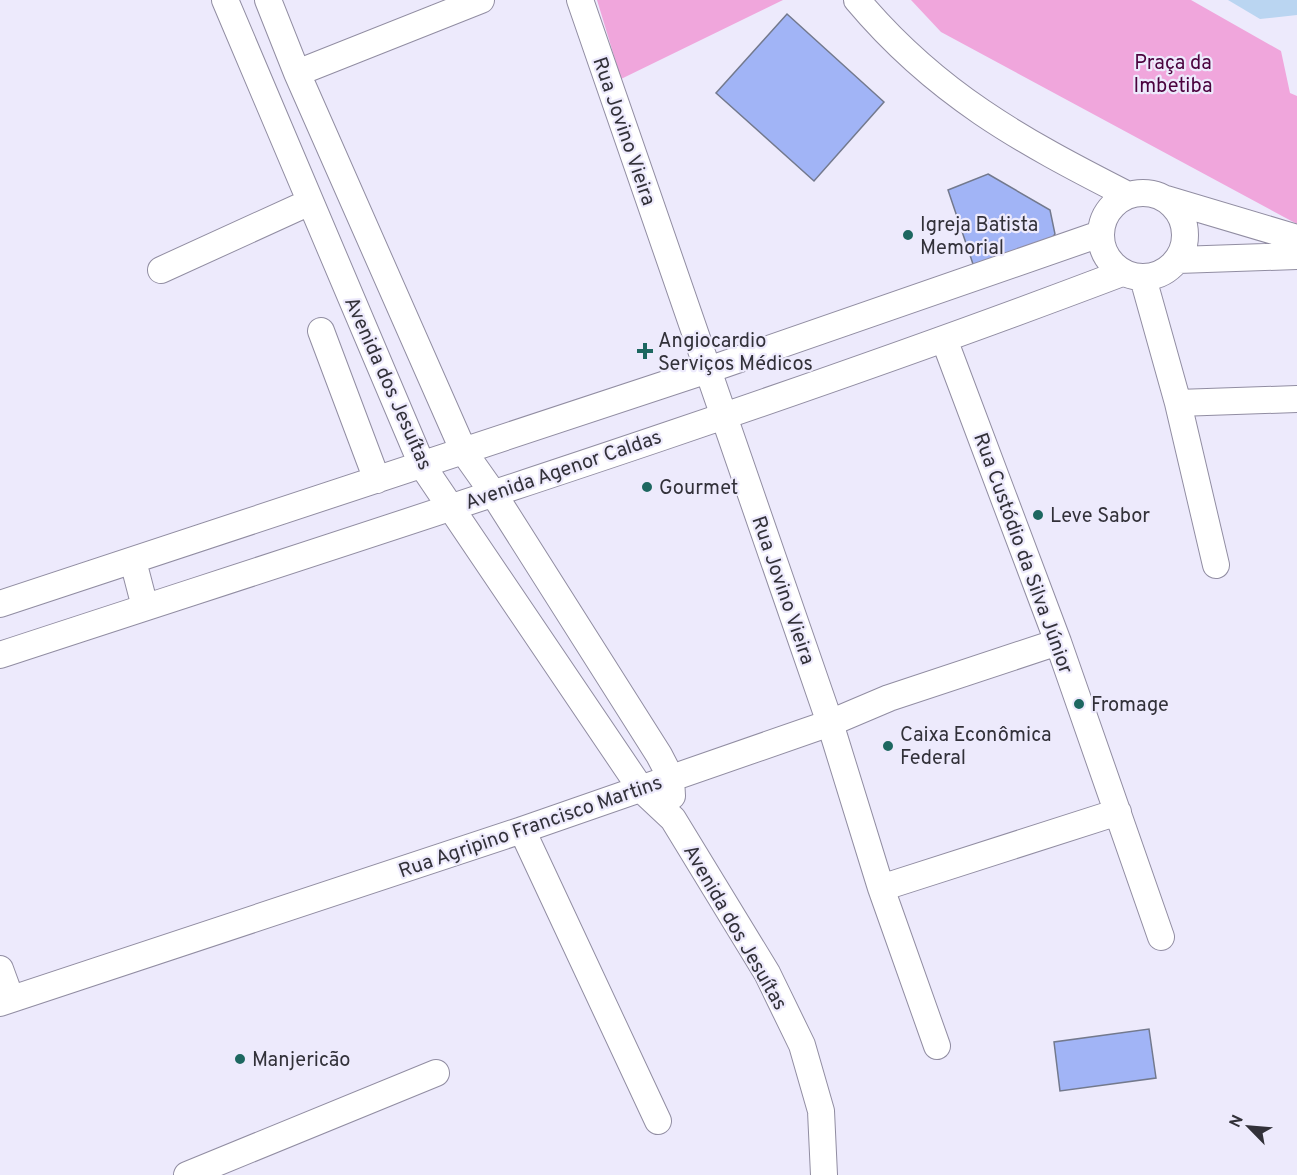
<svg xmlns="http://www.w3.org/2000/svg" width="1297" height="1175" viewBox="0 0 1297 1175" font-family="Overpass,sans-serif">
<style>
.green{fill:#f0a6dc}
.water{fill:#bad5f1}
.building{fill:#a1b4f6;stroke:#73798d;stroke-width:1.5}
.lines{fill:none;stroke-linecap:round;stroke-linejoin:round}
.minor-casing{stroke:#918da2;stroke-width:28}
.minor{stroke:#fff;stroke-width:26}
.poi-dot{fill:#1d6760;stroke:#edeafc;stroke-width:2}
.labels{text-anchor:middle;stroke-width:4.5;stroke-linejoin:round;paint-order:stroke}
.park-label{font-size:20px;fill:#4b023e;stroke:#edeafc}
.street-label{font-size:20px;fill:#323139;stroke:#edeafc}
.poi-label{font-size:20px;fill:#323139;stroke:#edeafc;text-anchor:start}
</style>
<rect width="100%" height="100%" fill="#edeafc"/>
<!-- green -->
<path class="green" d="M597,0H783L621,79Z
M911,0H1191L1281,51L1290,93L1297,96V224L941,32Z"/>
<!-- water -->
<path class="water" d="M1228,0H1297V15L1260,19Z"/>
<!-- building -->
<path class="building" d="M787,14L884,102L814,181L716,93Z
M988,174L1050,210L1055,234L1042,251L975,270L948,190Z
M1149,1029L1156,1078L1060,1091L1054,1042Z"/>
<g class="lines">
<defs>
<path id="minor" d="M225,0L422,465L641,789L673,819L767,973L802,1045L821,1111L824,1175
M268,0L297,73L464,452L493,493L659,755L671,778L672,796
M580,0L830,723L881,888L937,1046
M857,0C936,94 1020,140 1128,195
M297,73L481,0
M1101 235a42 42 0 1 1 84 0a42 42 0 1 1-84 0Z
M1166,199L1297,238
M1178,260L1297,256
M161,270L310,202
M1143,278L1178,403L1216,565
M321,331L377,480
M944,339L1058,642L1161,937
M1178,403L1297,399
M133,561L145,607
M0,604L708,370L1100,234
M0,655C375,532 753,413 1122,273
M522,830L658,1121
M881,888L1118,812
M0,969L11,999
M0,1003L522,830L830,723L889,698L1058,642
M187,1175L436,1073"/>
</defs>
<!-- minor casing -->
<use href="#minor" class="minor-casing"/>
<!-- minor -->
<use href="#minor" class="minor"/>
</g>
<!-- markers -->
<g class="poi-dot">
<circle cx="908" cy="235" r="6"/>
<path d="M642 342h6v6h6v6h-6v6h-6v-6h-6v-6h6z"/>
<circle cx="647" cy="487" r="6"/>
<circle cx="1038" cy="515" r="6"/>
<circle cx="1079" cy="704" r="6"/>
<circle cx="888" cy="746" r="6"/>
<circle cx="240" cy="1059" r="6"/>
</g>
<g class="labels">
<!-- park labels -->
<g class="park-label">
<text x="1173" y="69">Praça da<tspan x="1173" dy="23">Imbetiba</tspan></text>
</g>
<!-- street labels -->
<g class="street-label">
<text transform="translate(625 131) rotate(71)" y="7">Rua Jovino Vieira</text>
<text transform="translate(389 383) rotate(66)" y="7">Avenida dos Jesuítas</text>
<text transform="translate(563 469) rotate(-19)" y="7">Avenida Agenor Caldas</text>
<text transform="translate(1024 553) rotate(70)" y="7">Rua Custódio da Silva Júnior</text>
<text transform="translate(784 590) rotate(71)" y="7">Rua Jovino Vieira</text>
<text transform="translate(530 826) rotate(-19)" y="7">Rua Agripino Francisco Martins</text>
<text transform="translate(736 927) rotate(60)" y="7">Avenida dos Jesuítas</text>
</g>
<!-- poi labels -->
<g class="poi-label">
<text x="920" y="231">Igreja Batista<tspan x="920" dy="23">Memorial</tspan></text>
<text x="658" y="347">Angiocardio<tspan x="658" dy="23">Serviços Médicos</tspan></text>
<text x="659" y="494">Gourmet</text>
<text x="1050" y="522">Leve Sabor</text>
<text x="1091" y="711">Fromage</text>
<text x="900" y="741">Caixa Econômica<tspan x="900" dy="23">Federal</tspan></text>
<text x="252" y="1066">Manjericão</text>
</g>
</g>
<!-- north arrow -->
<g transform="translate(1249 1127) rotate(295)" stroke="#edeafc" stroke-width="4.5" paint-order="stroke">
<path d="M0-4.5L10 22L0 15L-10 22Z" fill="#323139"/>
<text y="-9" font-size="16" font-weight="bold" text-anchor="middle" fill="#323139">N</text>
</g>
</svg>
